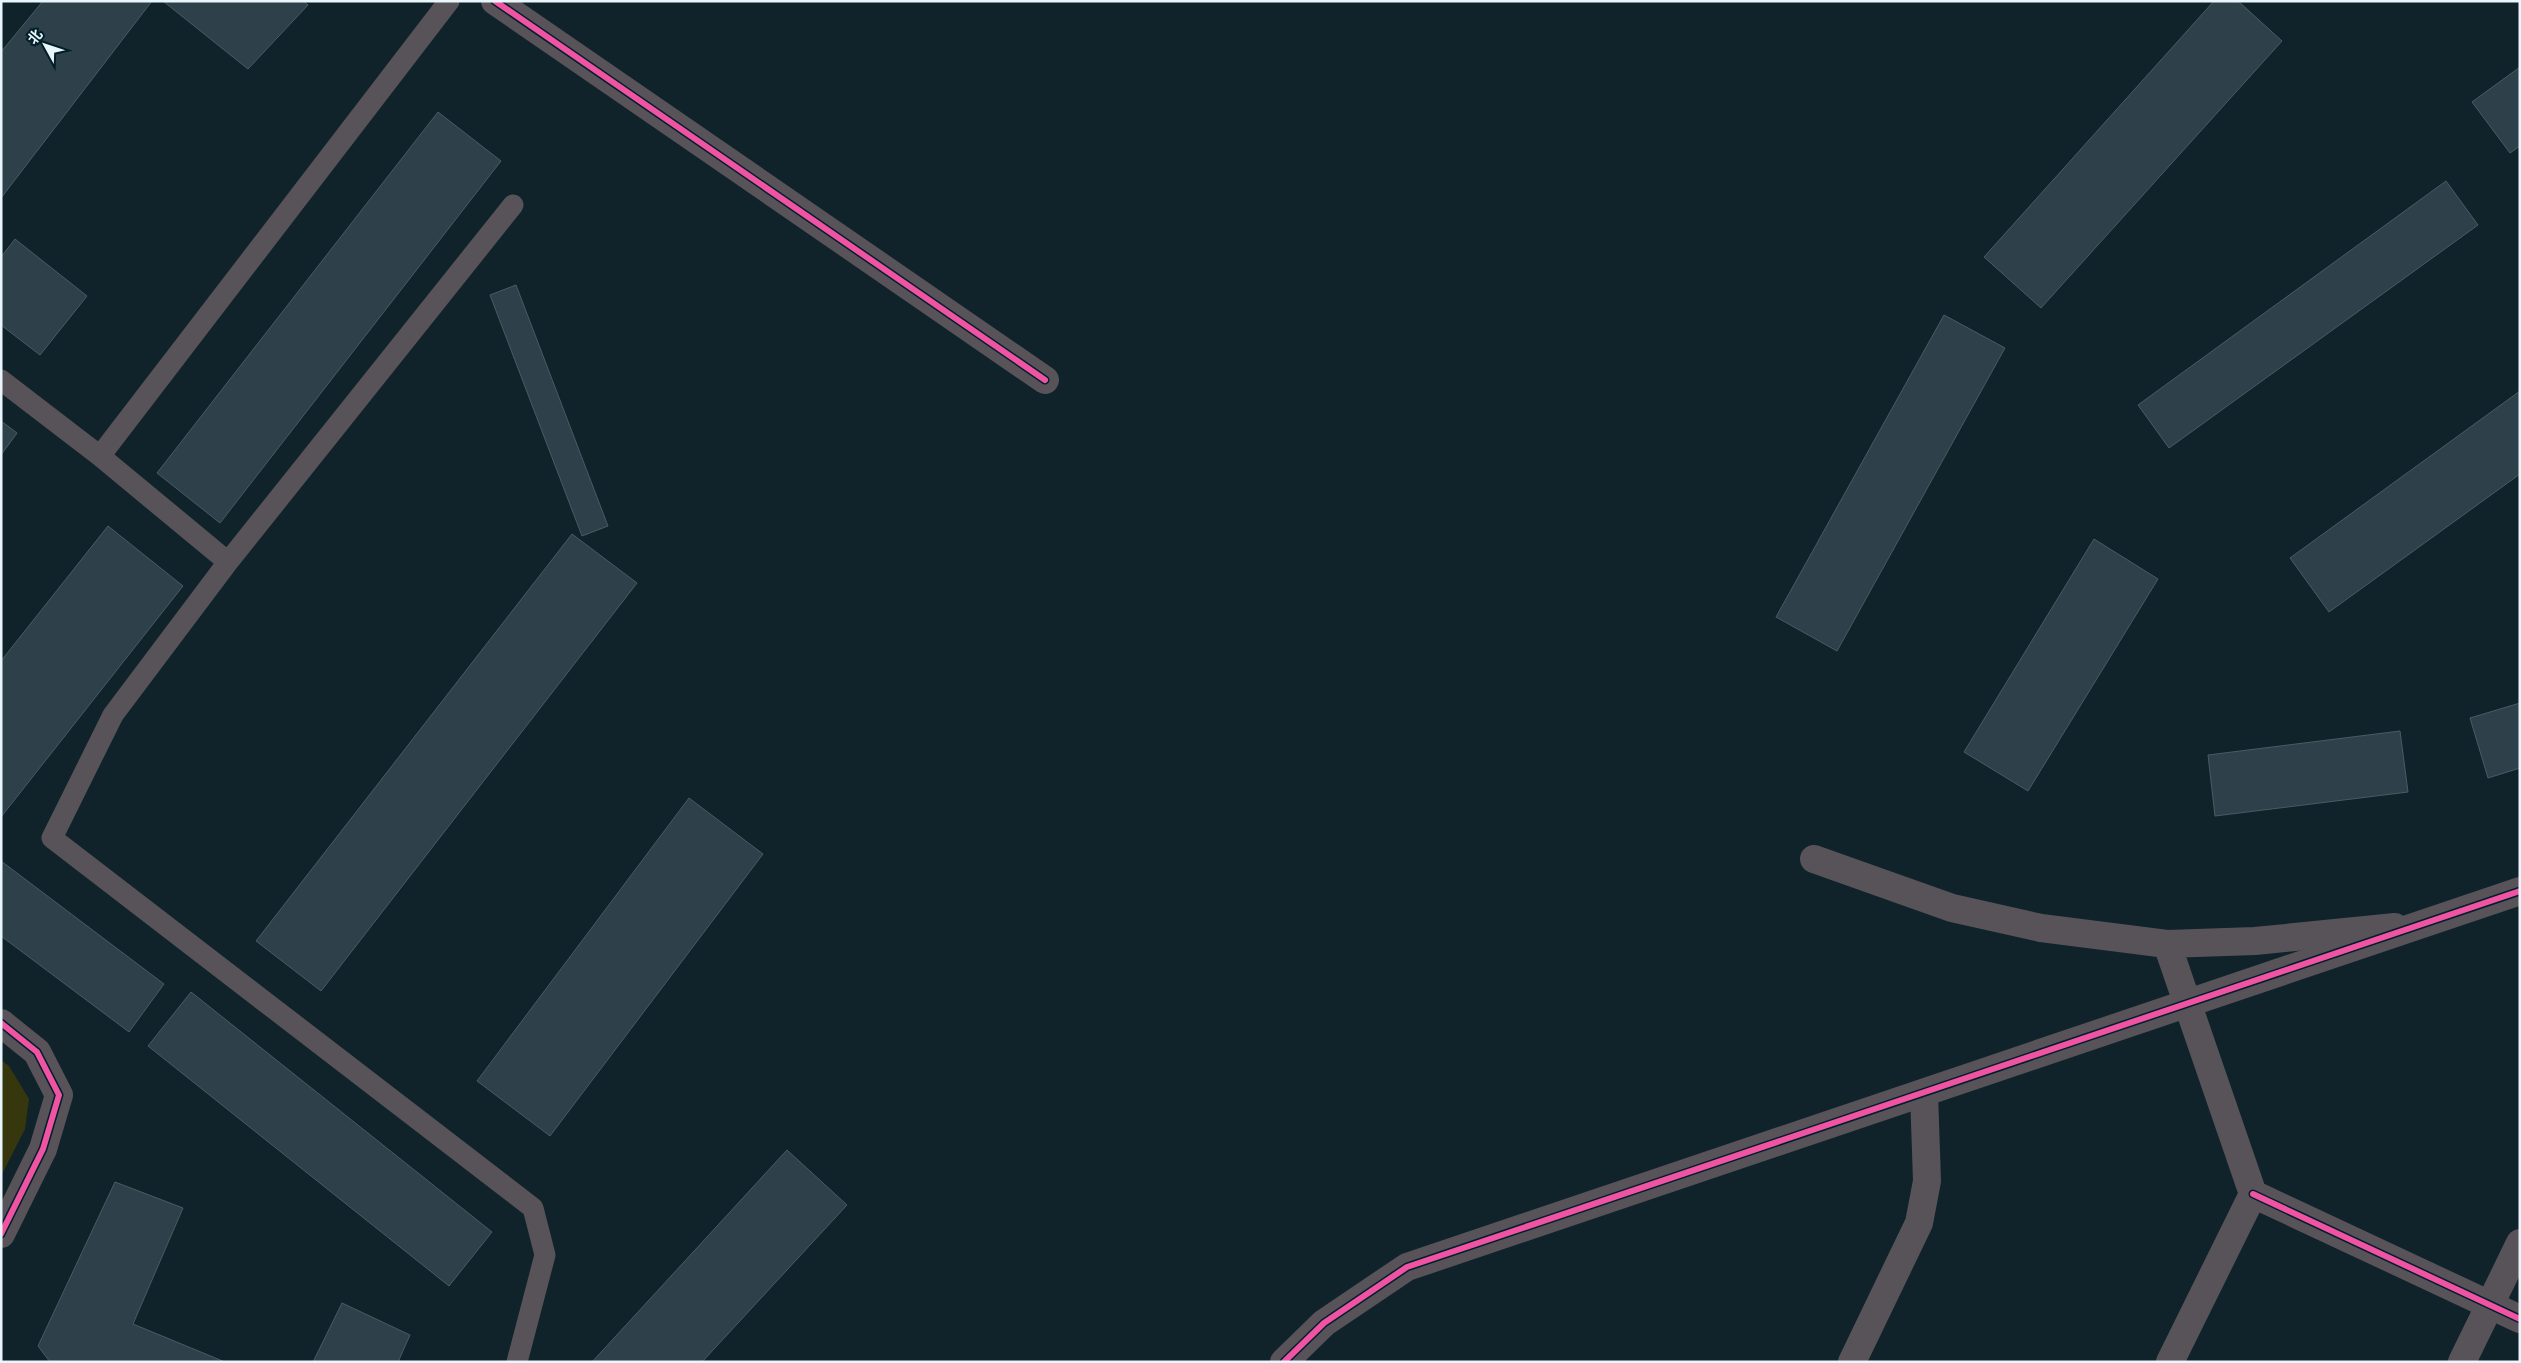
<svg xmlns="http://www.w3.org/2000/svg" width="2521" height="1363" viewBox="0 0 2521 1363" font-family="'DM Sans','Noto Sans SC',sans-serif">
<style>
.green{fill:#37370d}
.building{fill:#2e404a;stroke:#4a5b65}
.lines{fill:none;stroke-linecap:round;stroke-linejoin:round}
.service{stroke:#585359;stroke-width:21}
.minor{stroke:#585359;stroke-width:28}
.tertiary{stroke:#585359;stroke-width:28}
.cycleway-casing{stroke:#001f2b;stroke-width:9}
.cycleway{stroke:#f153a3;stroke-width:6}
</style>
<rect width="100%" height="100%" fill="#10232a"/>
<!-- green -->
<path class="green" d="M1,1060L9,1066L29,1099L25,1129L1,1176Z"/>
<!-- building -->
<path class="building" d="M43,1H152L1,198V52Z
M163,1H303L308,5L248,69Z
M2214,1H2238L2282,41L2041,308L1984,257Z
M2520,67V146L2510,153L2472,102Z
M438,112L501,161L220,523L157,473Z
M2446,181L2478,225L2169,448L2138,405Z
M15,239L87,296L40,355L1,325V257Z
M516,285L608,526L582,536L490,295Z
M1944,315L2005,348L1837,651L1776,617Z
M2520,391V474L2329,612L2290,558Z
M1,421L17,433L1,455Z
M108,526L183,586L1,817V661Z
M572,534L637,583L321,991L256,941Z
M2094,539L2158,579L2028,791L1964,752Z
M2520,703V768L2488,778L2470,718Z
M2400,731L2408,792L2215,816L2208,755Z
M689,798L763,854L550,1136L477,1081Z
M1,861L164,984L129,1032L1,936Z
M191,992L492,1232L449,1286L148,1046Z
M787,1150L847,1205L702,1362H592Z
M115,1182L183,1208L133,1324L225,1362H50L38,1346Z
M342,1303L410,1335L398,1362H313Z"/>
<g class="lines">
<!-- service -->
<path class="service" d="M513,205L228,562L113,715L52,838L533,1208L545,1255L517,1362
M1,380L100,456L228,562
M100,456L449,1"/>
<!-- minor -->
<path class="minor" d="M495,1L1045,380
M1814,859L1952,908L2041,928L2167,944L2255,941L2395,927
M2167,944L2253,1194L2170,1362
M1,1023L37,1052L59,1095L43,1149L1,1234
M2253,1194L2520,1319
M1852,1362L1919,1223L1927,1181L1924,1093
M2462,1362L2520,1243"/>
<!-- tertiary -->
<path class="tertiary" d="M1284,1362L1324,1323L1407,1267L2520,891"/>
<defs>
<path id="cycleway" d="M495,1L1045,380
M1,1023L37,1052L59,1095L43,1149L1,1234
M2253,1194L2520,1319
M1284,1362L1324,1323L1407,1267L2520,891"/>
</defs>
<!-- cycleway casing -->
<use href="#cycleway" class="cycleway-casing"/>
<!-- cycleway -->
<use href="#cycleway" class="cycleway"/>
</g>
<!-- border -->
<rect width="2521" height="1363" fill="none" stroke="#e9f6fb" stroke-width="5"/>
<!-- north arrow -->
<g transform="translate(45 45) rotate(310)" stroke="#001f2b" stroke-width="4" paint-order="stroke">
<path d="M0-4L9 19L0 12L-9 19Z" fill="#e9f6fb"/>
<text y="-8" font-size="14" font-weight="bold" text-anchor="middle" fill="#e9f6fb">北</text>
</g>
</svg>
